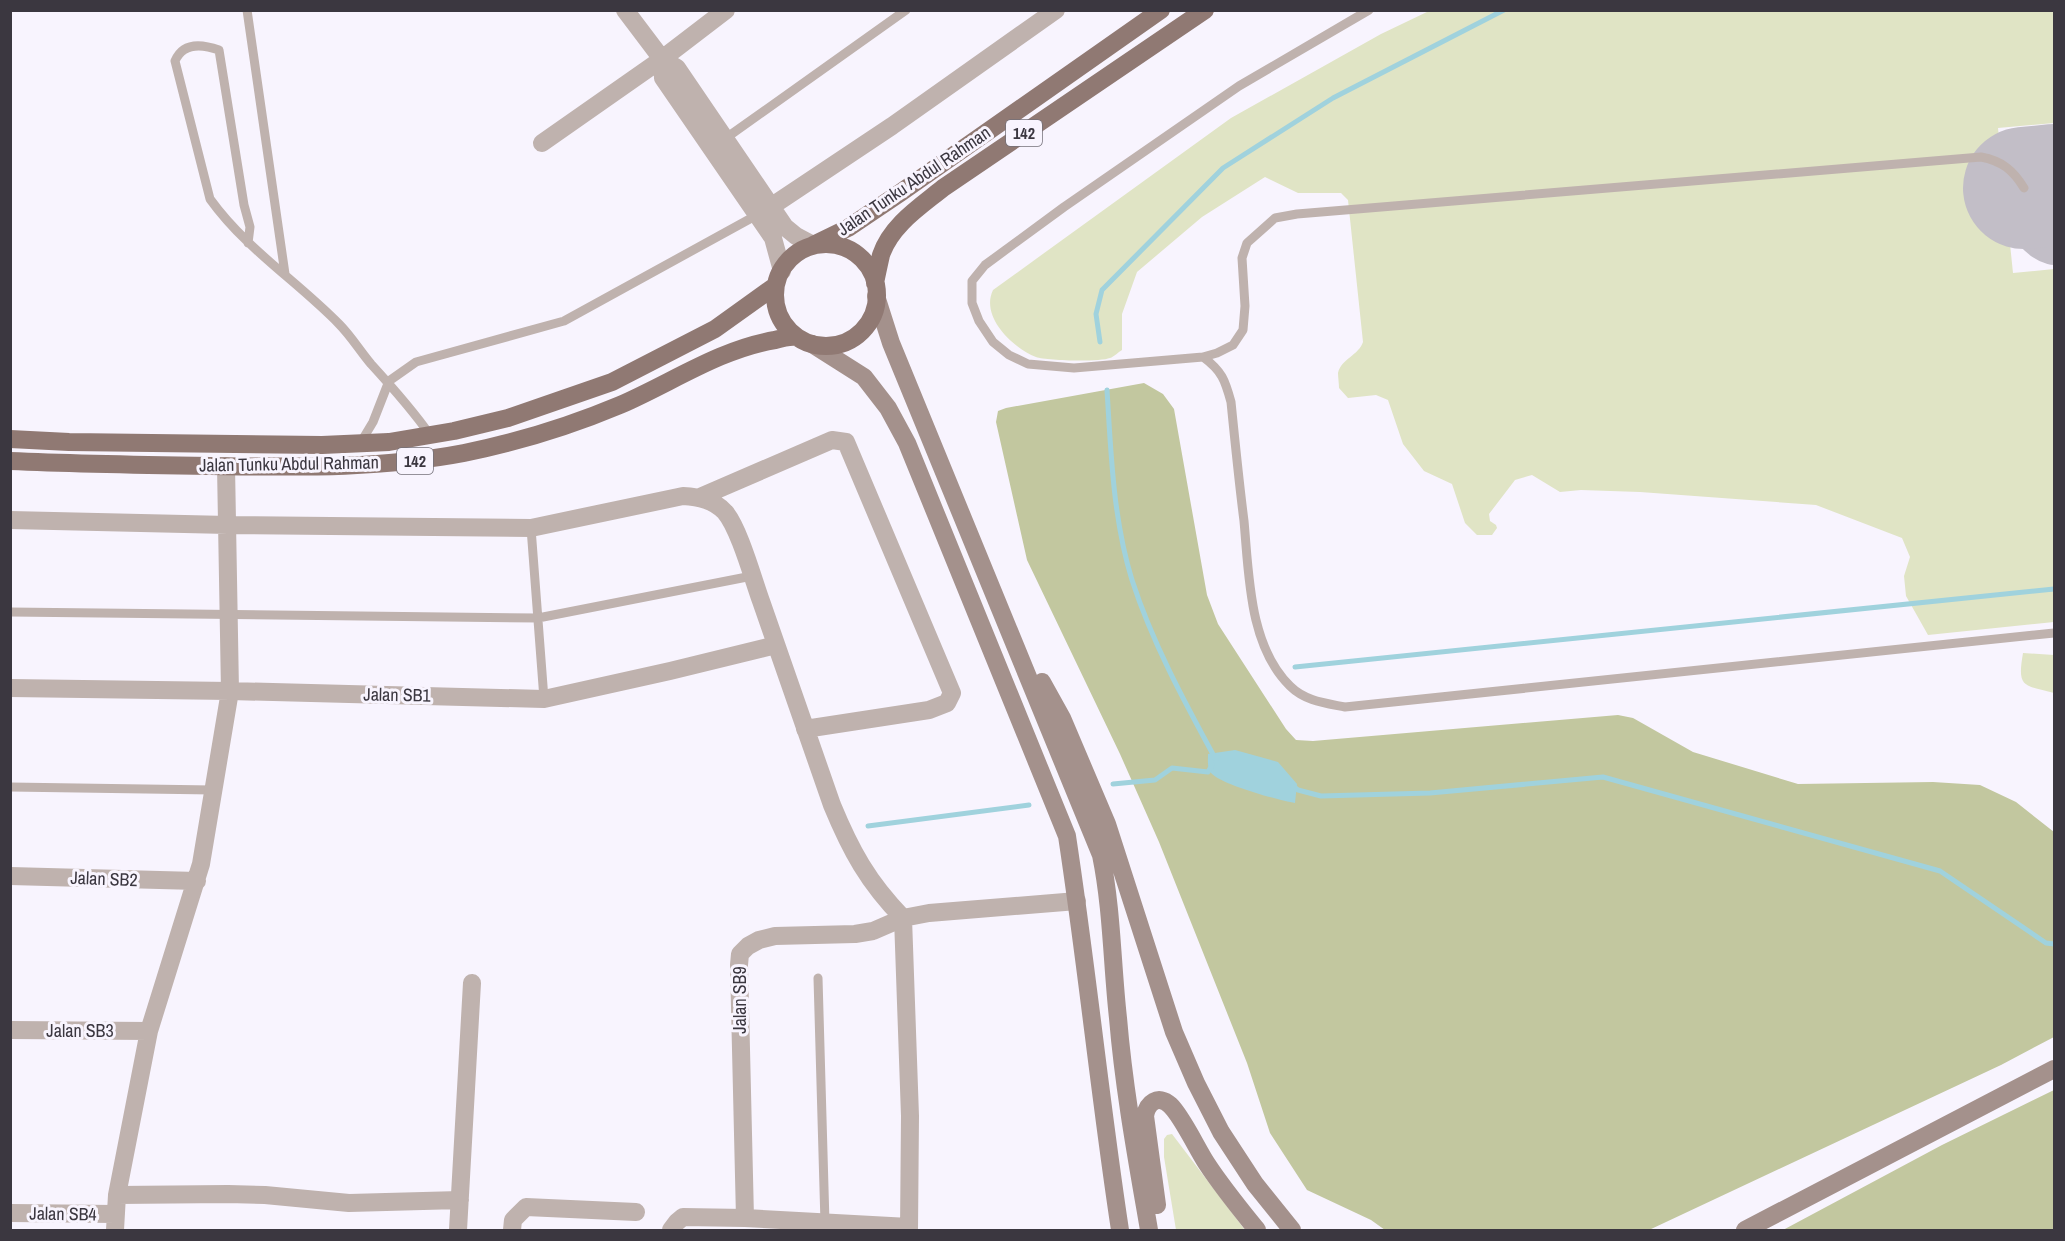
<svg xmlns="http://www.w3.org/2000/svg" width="2065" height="1241" viewBox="0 0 2065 1241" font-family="'Archivo Narrow',sans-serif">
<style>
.green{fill:#e0e4c5}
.forest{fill:#c2c79f}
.water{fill:#a0d2dd}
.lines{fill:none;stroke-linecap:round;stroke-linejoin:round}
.stream{stroke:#a0d2dd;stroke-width:5}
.taxiway{stroke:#c2bec7;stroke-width:48}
.runway{stroke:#c2bec7;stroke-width:122}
.lane{stroke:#bfb2ae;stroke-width:9}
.street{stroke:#bfb2ae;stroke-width:18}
.secondary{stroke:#a4918c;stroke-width:18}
.primary{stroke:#907973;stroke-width:18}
.labels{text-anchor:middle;stroke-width:6;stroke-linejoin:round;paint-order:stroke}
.shield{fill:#f8f4fe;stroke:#747079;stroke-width:1.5}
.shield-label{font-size:16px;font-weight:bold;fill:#3b3740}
.street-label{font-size:18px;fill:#3b3740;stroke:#f8f4fe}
</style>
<rect width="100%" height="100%" fill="#f8f4fe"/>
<!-- green -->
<path class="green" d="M1429,11H2054V123L1998,128L2013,273L2054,269V622L1928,635L1906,596L1904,576L1910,557L1902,538L1816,505L1640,492L1581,490L1560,492L1532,475L1515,480L1489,514L1490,521L1496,525L1497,528L1492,535H1477L1465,523L1452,484L1424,471L1403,444L1388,400L1376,395L1348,398L1339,388C1339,384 1338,377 1338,373C1341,359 1359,355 1363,342L1348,200L1341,193H1298L1265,177L1202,217L1137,272L1122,314V350C1118,352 1114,357 1110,358C1100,362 1047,361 1036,357C1013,348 980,317 993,290L1231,118L1381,34Z
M2023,653L2054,655V693C2023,685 2017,688 2023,653Z
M1172,1134L1245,1230H1176L1164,1157V1139L1167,1135Z"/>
<!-- forest -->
<path class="forest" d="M1144,383L1163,394L1174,409L1207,595L1218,624L1286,729L1296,740L1313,741L1618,715L1633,718L1693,752L1798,784L1933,782L1980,785L2016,802L2054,832V1037L2001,1065L1649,1230H1385L1371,1220L1307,1190L1270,1133L1247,1063L1159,842L1120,754L1027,560L996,422L998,411L1006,408Z
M2054,1090V1230H1783L1942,1145Z"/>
<!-- water -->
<path class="water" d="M1235,750L1278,762L1297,784L1295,803C1278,800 1222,785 1211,773C1207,768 1208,760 1208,754Z"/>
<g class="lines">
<!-- stream -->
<path class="stream" d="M1100,342L1096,314L1102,290L1223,168L1333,98L1504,10
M1107,390C1111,453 1113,519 1132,580C1152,642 1184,701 1215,758H1218
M1295,667L2054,589
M1113,784L1155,780L1172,768L1208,772L1212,765
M1293,786L1298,790L1321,796L1430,793L1603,777L1940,871L2046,943L2054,944
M868,826L1029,805"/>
<!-- taxiway -->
<path class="taxiway" d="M2054,149C2029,169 2009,199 2036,228C2041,234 2047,239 2054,241"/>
<!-- runway -->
<path class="runway" d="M2024,188L2054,185"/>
<!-- lane -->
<path class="lane" d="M247,10L285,274
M1369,10L1239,86L1064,207L985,265L972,281V303L979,321L993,342L1009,355L1028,364L1074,368L1203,357L1217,353L1233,345L1243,330L1245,306L1242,258L1247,243L1275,218L1297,214L1981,157C2002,161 2013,170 2024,188
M726,138L906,10
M248,243L250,227L244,205L219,50C202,44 183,42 175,61L210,199C246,249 297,281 339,324C351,336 360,351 371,364C392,387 412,409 430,435
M1203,357C1222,371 1225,380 1231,402C1235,442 1239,482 1244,521C1249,575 1249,646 1290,686C1305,701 1325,703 1345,707L2054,633
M361,442L373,422L389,381L416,362L564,321L757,215
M531,528L544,699
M10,612L538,618L752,576
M10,787L213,790
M818,978L825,1223"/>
<!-- street -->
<path class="street" d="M625,10L662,59L677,68L785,227L796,236L813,245
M662,59L663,78L773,238L782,271
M542,143L662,59L726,10
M772,206L892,126L1056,10
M700,497L832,440L846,442L952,693L947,703L929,710L805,729
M10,520L228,525L531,528L683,496C699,497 714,500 725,512C739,528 753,579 761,601C785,669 808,737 832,805C851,851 868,882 903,918L910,1116L909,1230
M10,688L230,691L544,699L670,671L776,645
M10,876L197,881
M10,1030L149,1031
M117,1195L228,1194L265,1195L349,1203L460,1200
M10,1213L116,1214
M745,1218L739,965L740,954L748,946L759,940L775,936L855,934L873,931L903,918L929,913L1077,901
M115,1230L117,1195L149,1031L201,864L230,691L226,466
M458,1230L472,983
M512,1230L513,1220L526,1207L636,1212
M671,1230L677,1222L683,1217L745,1218L909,1227"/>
<!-- secondary -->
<path class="secondary" d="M876,296L891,343L1101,855C1112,909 1112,964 1118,1018C1124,1090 1137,1160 1149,1230
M812,344L864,377L888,408L907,443L1067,836C1087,967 1100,1099 1120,1230
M1042,682L1062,718L1107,824L1174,1032L1196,1083L1221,1132L1255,1184L1292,1230
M1157,1205L1145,1116C1147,1103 1158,1094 1170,1105C1182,1116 1197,1149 1207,1164C1222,1187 1240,1209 1257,1230
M1745,1230L2054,1069"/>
<!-- primary -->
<path class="primary" d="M775 295a51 51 0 1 1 102 0a51 51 0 1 1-102 0Z
M813,245L848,228L900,193L1161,10
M875,283C877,273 879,264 881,255C891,225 921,206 943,188L1205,10
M10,439L69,442L322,445L389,442L454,431L508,418L612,382L715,329L775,286
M10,461C77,464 144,465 211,466C296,467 380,469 464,453C518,442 570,426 620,405C671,383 720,349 775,340C782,338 790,336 797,337"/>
</g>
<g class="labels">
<!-- shield labels -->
<g class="shield">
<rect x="1006" y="120" width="36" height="26" rx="4.5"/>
<rect x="397" y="448" width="36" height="26" rx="4.5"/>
</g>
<g class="shield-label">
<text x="1024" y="139">142</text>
<text x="415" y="467">142</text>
</g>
<!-- street labels -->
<g class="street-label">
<text transform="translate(914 181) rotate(-34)" y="6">Jalan Tunku Abdul Rahman</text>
<text transform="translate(289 464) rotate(-1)" y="6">Jalan Tunku Abdul Rahman</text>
<text transform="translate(397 695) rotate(1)" y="6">Jalan SB1</text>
<text transform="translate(104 879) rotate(2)" y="6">Jalan SB2</text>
<text transform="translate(740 1000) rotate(-90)" y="6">Jalan SB9</text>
<text x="80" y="1037">Jalan SB3</text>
<text transform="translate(63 1214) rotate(1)" y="6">Jalan SB4</text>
</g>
</g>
<!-- border -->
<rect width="2065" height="1241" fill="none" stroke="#3b3740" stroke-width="24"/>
</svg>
